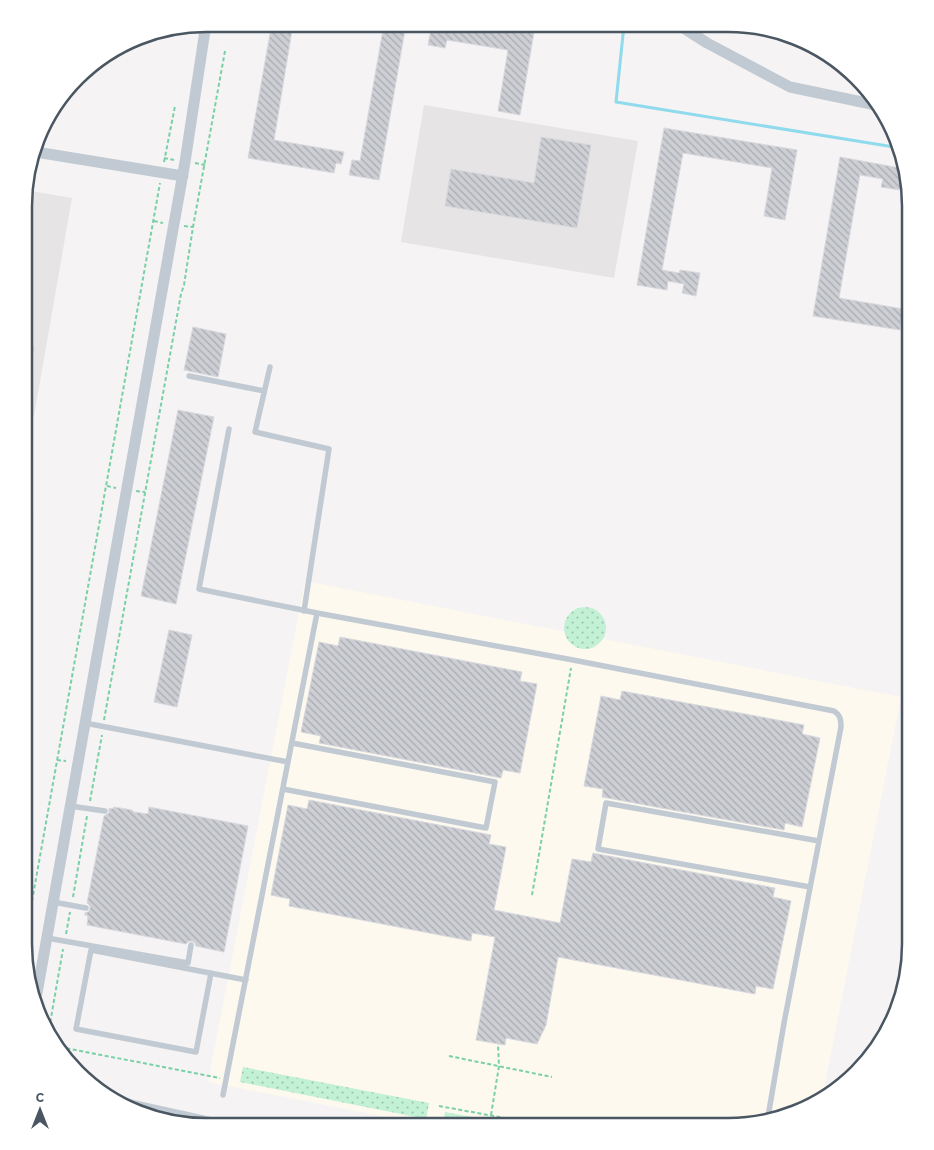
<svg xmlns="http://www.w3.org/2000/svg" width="934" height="1150" viewBox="0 0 934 1150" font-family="Overpass,sans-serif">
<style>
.commercial{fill:#fdf9ef}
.education{fill:#e6e4e5}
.grass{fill:url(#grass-dots)}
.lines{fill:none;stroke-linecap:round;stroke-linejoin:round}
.stream{stroke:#90daee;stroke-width:3}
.building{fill:url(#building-back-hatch);stroke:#d7d9de}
.path{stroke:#7ad0a6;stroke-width:2;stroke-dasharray:4 2.5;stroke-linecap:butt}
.service{stroke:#c1cad2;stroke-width:5.5}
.minor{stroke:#c1cad2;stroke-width:11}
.rim{fill:none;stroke:#4a5661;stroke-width:2.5}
</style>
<defs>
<pattern id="grass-dots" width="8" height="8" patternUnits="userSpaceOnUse" patternTransform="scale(1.25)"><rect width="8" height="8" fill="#c3f1d5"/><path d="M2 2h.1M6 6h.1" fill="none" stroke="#a0c6b0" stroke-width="1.8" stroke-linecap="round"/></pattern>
<pattern id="building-back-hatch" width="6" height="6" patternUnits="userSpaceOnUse" patternTransform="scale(1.25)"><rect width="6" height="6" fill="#cdcfd5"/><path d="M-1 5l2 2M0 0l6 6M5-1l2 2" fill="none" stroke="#a8abb0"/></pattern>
</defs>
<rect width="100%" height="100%" fill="#f5f3f3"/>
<!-- commercial -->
<path class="commercial" d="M305,581L901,697L822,1099L819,1102L739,1126H431L208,1082Z"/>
<!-- education -->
<path class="education" d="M424,105L638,141L614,278L401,242Z
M25,190L72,198L34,416L25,414Z"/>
<!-- grass -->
<path class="grass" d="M564 628a21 21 0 1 1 42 0a21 21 0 1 1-42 0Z
M243,1067L429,1103L426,1119L240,1082Z
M445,1112L522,1126H462L443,1122Z"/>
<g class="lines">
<!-- stream -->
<path class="stream" d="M624,25L616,102L894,147"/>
</g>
<!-- building -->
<path class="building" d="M274,24H293L274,140L344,152L341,164L336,163L334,173L248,158L271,28H273Z
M384,24H406L379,180L349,175L352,160L360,161Z
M432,24L489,25L534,32L520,115L498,111L508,50L447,40L445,48L428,45Z
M664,128L797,150L785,220L764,216L772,168L683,153L662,270L679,273L680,270L700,273L696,296L682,293L684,284L668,281L667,290L637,285Z
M541,137L591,145L577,228L445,206L451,169L534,183Z
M840,157L900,168L906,191L881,187L883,179L860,175L839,298L909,310L907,322L901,321L900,330L813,316Z
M193,327L226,334L218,377L184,370Z
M25,345L34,347L29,375L25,374Z
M178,410L214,417L176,604L141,596Z
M169,630L192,635L177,707L154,702Z
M340,637L522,672L520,681L537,684L520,773L503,770L501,778L319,743L321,736L301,732L319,642L338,646Z
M622,691L804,725L802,734L820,738L802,827L785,823L784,830L661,808L602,797L603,789L584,786L601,696L620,700Z
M309,800L491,835L489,844L506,847L494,910L560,923L572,859L591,862L593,853L775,888L773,897L791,901L773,989L756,986L755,994L558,957L546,1025L537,1044L506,1038L505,1045L476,1040L495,937L472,933L471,941L289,906L290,899L271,895L288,805L307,809Z
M114,807L132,810L134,812L148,814L149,807L248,826L224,952L196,946L195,943L192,941H189L186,944L87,925L88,916L85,915V913L88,912L90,909V906L87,903L104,816L109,813V808L112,809Z"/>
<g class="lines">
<!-- path -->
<path class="path" d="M164,158L174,160
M164,162L175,106
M195,163L205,165
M154,221L163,223
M184,226L193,227
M107,486L116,488
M136,491L145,492
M104,720L181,294L184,285L193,227L225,51
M57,760L66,761
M90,801L102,735
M532,895L571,668
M73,897L87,816
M66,934L70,912
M24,946L160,183
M48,1035L63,949
M60,1047L220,1078
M449,1056L552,1077
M439,1106L543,1125
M491,1115L499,1066L498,1044"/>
<!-- service -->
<path class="service" d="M270,367L255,432L329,449L304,611
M189,376L264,391
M229,429L199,589L317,613
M85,723L288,762
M283,789L486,828L495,782L292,743
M70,806L105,811
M810,887L598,849L606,803L819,841
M53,902L86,908
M47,938L188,963L191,945
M211,973L196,1052L76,1029L91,950L246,980
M223,1095L317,613L573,660L834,711C840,715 841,719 841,727L784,1023L768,1117
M112,1098L239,1126"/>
<!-- minor -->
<path class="minor" d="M679,25L707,43L790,87L876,105
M36,152L183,176
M37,993L185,162L206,24"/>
</g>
<!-- crop -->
<path d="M0 0H934V1150H0ZM206 32H728A174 174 0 0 1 902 206V944A174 174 0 0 1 728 1118H206A174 174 0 0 1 32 944V206A174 174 0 0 1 206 32Z" fill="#fff" fill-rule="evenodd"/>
<path class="rim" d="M206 32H728A174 174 0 0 1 902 206V944A174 174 0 0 1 728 1118H206A174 174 0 0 1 32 944V206A174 174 0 0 1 206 32Z"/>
<!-- north arrow -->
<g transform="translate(40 1110)" stroke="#ffffff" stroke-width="4" paint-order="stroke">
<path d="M0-4L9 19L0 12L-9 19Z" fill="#4a5661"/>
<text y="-8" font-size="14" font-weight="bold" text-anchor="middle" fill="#4a5661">С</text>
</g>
</svg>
